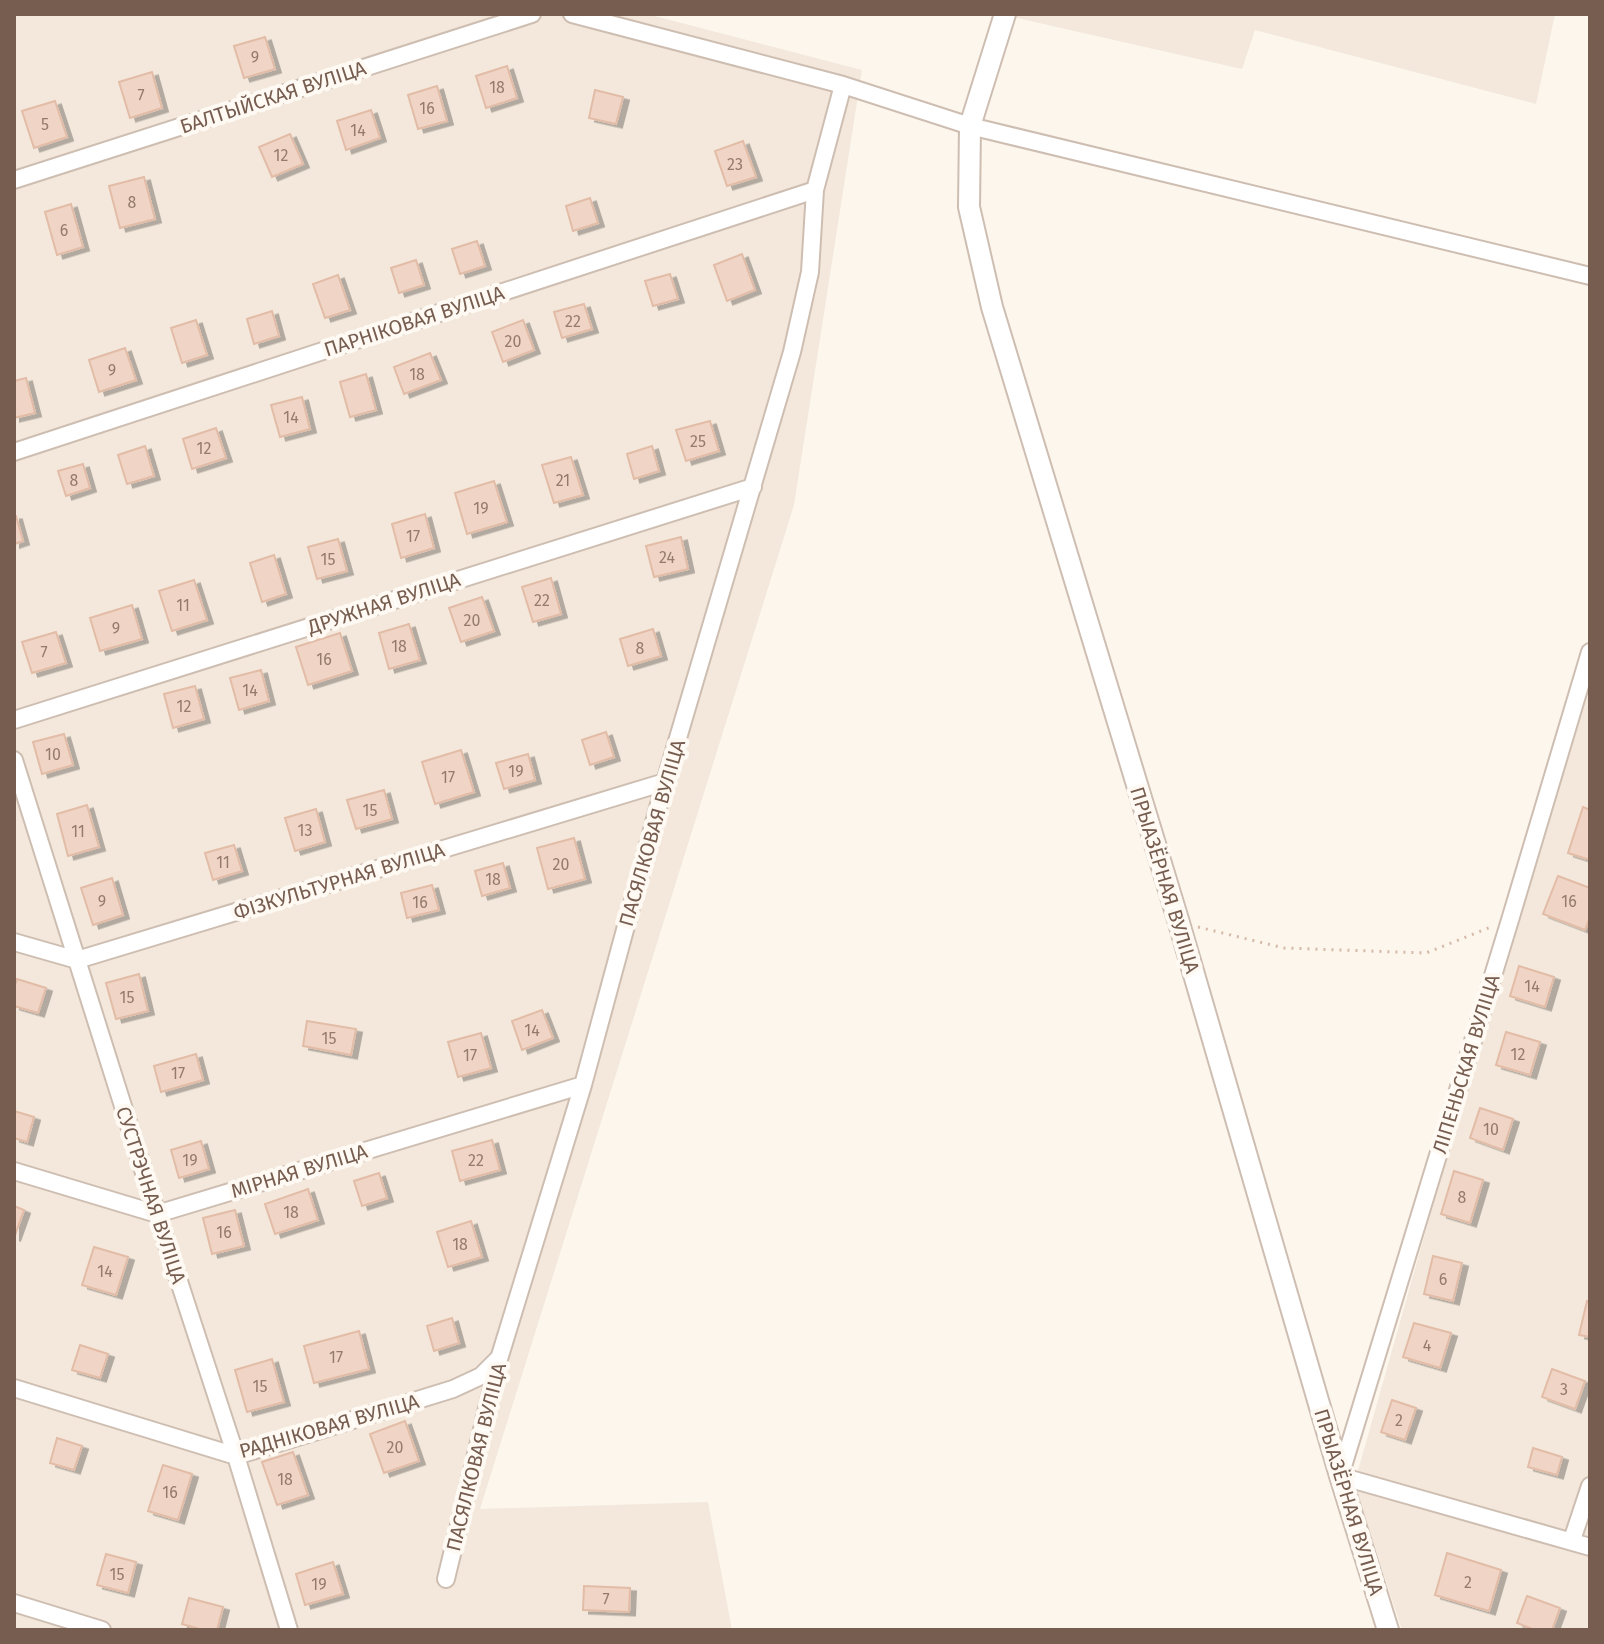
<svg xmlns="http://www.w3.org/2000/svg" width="1604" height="1644" viewBox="0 0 1604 1644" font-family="'Fira Sans',sans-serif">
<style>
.residential{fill:#f3e8db}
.building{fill:#f0d5c6;stroke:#e2bca7;stroke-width:2;filter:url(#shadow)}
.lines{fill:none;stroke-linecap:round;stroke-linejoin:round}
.minor-casing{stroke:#cebeb2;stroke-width:20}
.tertiary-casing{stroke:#cebeb2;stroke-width:24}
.path{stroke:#d6b9a8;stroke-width:3;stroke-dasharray:2 6;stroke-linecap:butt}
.minor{stroke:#fff;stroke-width:16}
.tertiary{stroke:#fff;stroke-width:20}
.labels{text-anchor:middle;stroke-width:8;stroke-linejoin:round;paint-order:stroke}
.number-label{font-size:16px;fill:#957b6e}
.street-label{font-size:20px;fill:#775d50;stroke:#fefaf3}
</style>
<defs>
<filter id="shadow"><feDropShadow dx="6" dy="3.5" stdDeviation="0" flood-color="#0004"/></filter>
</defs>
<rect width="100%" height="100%" fill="#fcf6ed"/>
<!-- residential -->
<path class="residential" d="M14,14H647L862,70L794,505L480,1509L708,1502L732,1630H14Z
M999,14H1555L1536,104L1255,30L1242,69Z
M1590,649V1630H1402L1354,1485Z"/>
<!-- building -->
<path class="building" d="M265,37L275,69L244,78L234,46Z
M507,66L517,98L486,108L476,76Z
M152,72L162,108L130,118L119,82Z
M437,86L447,121L418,129L408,95Z
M595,90L623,97L616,124L589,118Z
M55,101L67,137L34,148L22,111Z
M371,110L380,138L346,150L337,121Z
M290,134L303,164L272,177L259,147Z
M743,141L756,177L727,186L715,151Z
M144,177L155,219L120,228L109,186Z
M590,198L598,223L573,231L566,206Z
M71,204L83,247L57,255L45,212Z
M477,241L485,266L460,274L452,249Z
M742,254L755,290L727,301L714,265Z
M416,260L424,285L399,293L391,268Z
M670,274L678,299L653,306L645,281Z
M338,275L350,310L325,318L313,284Z
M584,304L592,329L562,338L554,312Z
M272,311L279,336L254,344L247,319Z
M196,320L207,355L182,363L171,328Z
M523,320L534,350L503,362L492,332Z
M125,348L136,380L99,392L89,360Z
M430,353L441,380L404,394L394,367Z
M366,374L376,410L350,417L340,382Z
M26,378L35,413L14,418V381Z
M302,397L310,429L280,437L271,405Z
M710,421L719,451L686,461L676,430Z
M216,428L226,458L192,469L183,439Z
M145,446L154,476L127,484L118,455Z
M652,446L659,471L634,479L627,454Z
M571,457L583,495L554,503L542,465Z
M83,464L90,488L66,496L58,471Z
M494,481L507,522L467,534L455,493Z
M425,514L434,548L401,558L392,524Z
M14,516H16L23,541L14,544Z
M681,537L688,569L654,577L646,546Z
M338,539L347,571L317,579L308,547Z
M274,555L286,594L262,602L250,563Z
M551,578L561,614L533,622L522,587Z
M194,580L207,620L172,631L159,591Z
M482,597L494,631L461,642L449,608Z
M132,605L142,639L100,651L90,618Z
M409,624L420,660L389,669L379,633Z
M653,629L661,656L628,666L620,639Z
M56,632L66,663L32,673L22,642Z
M340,633L352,671L308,685L296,647Z
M261,670L269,701L239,710L230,678Z
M195,686L204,719L173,728L164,694Z
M606,732L614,757L590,765L582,740Z
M64,734L73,765L42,774L33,742Z
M461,750L474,792L435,804L422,762Z
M528,754L535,780L504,789L496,763Z
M384,790L392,819L356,829L347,800Z
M87,805L99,847L68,856L57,814Z
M1583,807L1590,810V860L1568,853Z
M316,809L325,842L295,851L285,818Z
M574,838L585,879L548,889L537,848Z
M234,845L242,871L213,880L205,853Z
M503,863L510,888L482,896L475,871Z
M1558,876L1590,888V917L1585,930L1543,914Z
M112,878L123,915L93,925L81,888Z
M432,885L439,910L407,918L401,893Z
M1519,966L1554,977L1545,1007L1510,996Z
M139,974L148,1011L116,1019L106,983Z
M17,979L46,988L38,1013L14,1006V988Z
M542,1010L553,1038L522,1050L512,1021Z
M307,1021L356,1029L351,1055L303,1046Z
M1506,1032L1540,1042L1530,1075L1496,1065Z
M481,1033L491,1068L458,1077L448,1042Z
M196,1054L203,1080L161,1092L154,1066Z
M1480,1108L1513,1119L1503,1150L1470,1138Z
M14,1111L34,1117L27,1142L14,1138Z
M492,1140L500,1170L460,1181L452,1151Z
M201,1141L209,1169L179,1178L171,1150Z
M1454,1171L1483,1180L1470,1223L1441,1214Z
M379,1173L387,1198L362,1206L354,1181Z
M308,1189L318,1220L275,1234L265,1204Z
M14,1206L24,1210L14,1238Z
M235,1210L244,1246L212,1254L203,1218Z
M471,1221L482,1257L448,1267L437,1232Z
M94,1247L128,1257L116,1295L82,1285Z
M1433,1256L1462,1263L1453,1301L1424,1294Z
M1587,1301L1590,1302V1337L1579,1335Z
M452,1318L459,1343L434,1351L427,1326Z
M1414,1323L1451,1333L1440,1368L1403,1357Z
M359,1331L369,1369L314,1383L304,1346Z
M80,1345L108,1354L100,1378L72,1370Z
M272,1359L284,1402L247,1412L235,1370Z
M1552,1369L1585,1381L1575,1409L1542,1397Z
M1392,1400L1416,1408L1405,1440L1381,1432Z
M405,1421L419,1461L384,1473L370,1434Z
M57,1438L82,1446L74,1470L50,1463Z
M1533,1448L1562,1457L1557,1475L1528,1467Z
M293,1452L308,1495L277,1505L262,1462Z
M163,1465L192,1474L178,1520L148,1511Z
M1447,1553L1501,1570L1489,1611L1435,1595Z
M106,1554L136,1562L128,1593L97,1585Z
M333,1562L343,1594L305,1605L296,1574Z
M584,1586L630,1588L629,1612L583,1610Z
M1527,1596L1560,1608L1552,1630H1535L1517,1623Z
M189,1598L223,1607L217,1630H203L182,1624Z"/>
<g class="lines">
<defs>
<path id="minor" d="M572,14L843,85L970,126L1590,276
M14,180L532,14
M14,452L815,190
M1590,652L1510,920L1340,1476L1590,1547
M14,720L753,487
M14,760L157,1214L236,1456L289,1630
M14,942L77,960L665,782
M14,1171L157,1214L583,1085
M14,1388L236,1456L453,1389L481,1376L498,1359
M1572,1540L1590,1486
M446,1579L499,1359L583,1085L665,782L792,352L810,272L815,190L843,85
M14,1603L102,1630"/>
<path id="tertiary" d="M1005,14L970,126L969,207L992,307L1179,923L1340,1476L1388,1630"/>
</defs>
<!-- minor casing -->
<use href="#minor" class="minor-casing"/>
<!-- tertiary casing -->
<use href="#tertiary" class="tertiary-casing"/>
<!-- path -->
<path class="path" d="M1198,927L1284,948L1426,953L1491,927"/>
<!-- minor -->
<use href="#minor" class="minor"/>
<!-- tertiary -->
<use href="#tertiary" class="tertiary"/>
</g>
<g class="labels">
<!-- number labels -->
<g class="number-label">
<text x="255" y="63">9</text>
<text x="497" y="93">18</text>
<text x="141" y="101">7</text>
<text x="427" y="114">16</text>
<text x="45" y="130">5</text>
<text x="358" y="136">14</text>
<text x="281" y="161">12</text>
<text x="735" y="170">23</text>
<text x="132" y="208">8</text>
<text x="64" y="236">6</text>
<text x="573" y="327">22</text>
<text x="513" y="347">20</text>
<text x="112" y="376">9</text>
<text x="417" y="380">18</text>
<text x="291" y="423">14</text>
<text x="698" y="447">25</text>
<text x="204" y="454">12</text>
<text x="74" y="486">8</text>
<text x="563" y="486">21</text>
<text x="481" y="514">19</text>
<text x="413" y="542">17</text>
<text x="667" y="563">24</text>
<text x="328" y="565">15</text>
<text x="542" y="606">22</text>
<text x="183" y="611">11</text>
<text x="472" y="626">20</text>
<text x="116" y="634">9</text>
<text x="399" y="652">18</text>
<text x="640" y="654">8</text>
<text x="44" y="658">7</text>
<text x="324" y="665">16</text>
<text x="250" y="696">14</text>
<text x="184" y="712">12</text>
<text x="53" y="760">10</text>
<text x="516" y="777">19</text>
<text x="448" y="783">17</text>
<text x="370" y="816">15</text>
<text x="305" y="836">13</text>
<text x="78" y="837">11</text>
<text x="223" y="868">11</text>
<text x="561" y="870">20</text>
<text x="493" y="885">18</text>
<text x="102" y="907">9</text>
<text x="1569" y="907">16</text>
<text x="420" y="908">16</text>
<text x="1532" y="992">14</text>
<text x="127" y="1003">15</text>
<text x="532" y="1036">14</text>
<text x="329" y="1044">15</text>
<text x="1518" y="1060">12</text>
<text x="470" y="1061">17</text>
<text x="178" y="1079">17</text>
<text x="1491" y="1135">10</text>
<text x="190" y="1166">19</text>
<text x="476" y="1166">22</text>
<text x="1462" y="1203">8</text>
<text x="291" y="1218">18</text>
<text x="224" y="1238">16</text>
<text x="460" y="1250">18</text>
<text x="105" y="1277">14</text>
<text x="1443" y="1285">6</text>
<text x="1427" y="1351">4</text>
<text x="336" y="1363">17</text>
<text x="260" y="1392">15</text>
<text x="1564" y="1395">3</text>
<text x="1399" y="1426">2</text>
<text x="395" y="1453">20</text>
<text x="285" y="1485">18</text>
<text x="170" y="1498">16</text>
<text x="117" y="1580">15</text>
<text x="1468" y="1588">2</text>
<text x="319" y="1590">19</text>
<text x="606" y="1605">7</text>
</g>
<!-- street labels -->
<g class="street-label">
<text transform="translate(273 97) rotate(-18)" y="7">БАЛТЫЙСКАЯ ВУЛІЦА</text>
<text transform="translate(414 321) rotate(-18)" y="7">ПАРНІКОВАЯ ВУЛІЦА</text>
<text transform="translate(384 603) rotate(-18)" y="7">ДРУЖНАЯ ВУЛІЦА</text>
<text transform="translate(652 833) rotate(-74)" y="7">ПАСЯЛКОВАЯ ВУЛІЦА</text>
<text transform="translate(1165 880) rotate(73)" y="7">ПРЫАЗЁРНАЯ ВУЛІЦА</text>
<text transform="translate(339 881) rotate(-17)" y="7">ФІЗКУЛЬТУРНАЯ ВУЛІЦА</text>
<text transform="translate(1466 1064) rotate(-73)" y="7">ЛІПЕНЬСКАЯ ВУЛІЦА</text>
<text transform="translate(299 1171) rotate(-17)" y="7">МІРНАЯ ВУЛІЦА</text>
<text transform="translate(151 1195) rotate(72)" y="7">СУСТРЭЧНАЯ ВУЛІЦА</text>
<text transform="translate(329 1426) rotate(-16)" y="7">РАДНІКОВАЯ ВУЛІЦА</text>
<text transform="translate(476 1457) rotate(-76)" y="7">ПАСЯЛКОВАЯ ВУЛІЦА</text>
<text transform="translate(1349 1502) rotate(73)" y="7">ПРЫАЗЁРНАЯ ВУЛІЦА</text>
</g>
</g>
<!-- border -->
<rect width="1604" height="1644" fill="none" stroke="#775d50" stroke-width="32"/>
</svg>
